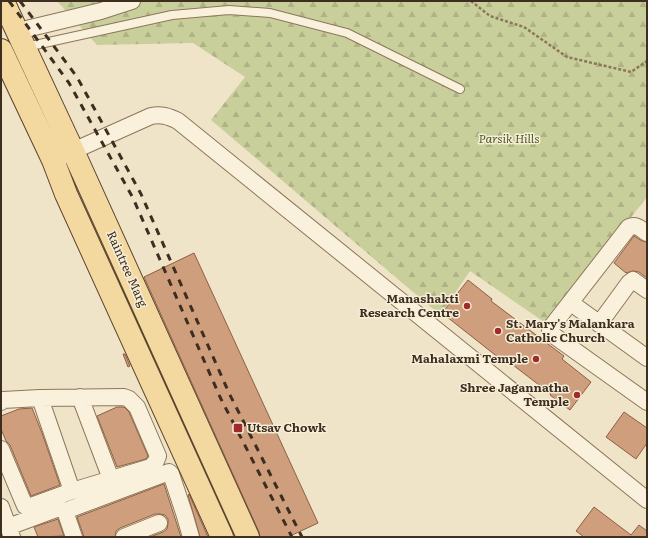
<svg xmlns="http://www.w3.org/2000/svg" width="648" height="538" viewBox="0 0 648 538" font-family="Literata,serif">
<style>
.forest{fill:url(#forest-firs)}
.building{fill:#cf9f7d;stroke:#8d5f41}
.lines{fill:none;stroke-linecap:round;stroke-linejoin:round}
.service-casing{stroke:#8d765c;stroke-width:10}
.minor-casing{stroke:#8d765c;stroke-width:18}
.primary-casing{stroke:#5b4430;stroke-width:24}
.path{stroke:#8d765c;stroke-width:2.5;stroke-dasharray:3 2;stroke-linecap:butt}
.service{stroke:#faf1dc;stroke-width:8}
.minor{stroke:#faf1dc;stroke-width:16}
.primary{stroke:#f3d9a0;stroke-width:22}
.rail{stroke:#3d2e20;stroke-width:3;stroke-dasharray:7 7;stroke-linecap:butt}
.poi-dot{fill:#9e2a2b;stroke:#f7eed8;stroke-width:1.5}
.labels{text-anchor:middle;stroke-width:3;stroke-linejoin:round;paint-order:stroke}
.park-label{font-size:12px;font-style:italic;fill:#4d5a26;stroke:#f7eed8}
.street-label{font-size:12px;fill:#3d2e20;stroke:#f7eed8}
.poi-label{font-size:12px;font-weight:bold;fill:#3d2e20;stroke:#f7eed8;text-anchor:end}
</style>
<defs>
<pattern id="forest-firs" width="22" height="20" patternUnits="userSpaceOnUse"><rect width="22" height="20" fill="#c9cf9b"/><path d="M5 1l3.5 6h-7zM16 11l3.5 6h-7z" fill="#aeb285"/></pattern>
</defs>
<rect width="100%" height="100%" fill="#f0e4c8"/>
<!-- forest -->
<path class="forest" d="M57,1H647V197L547,324L470,271L440,315L211,120L245,77L193,43L97,45Z"/>
<!-- building -->
<path class="building" d="M634,236L642,241L647,242V278L639,272L633,271L626,273L614,263Z
M194,253L318,523L288,537H260L259,532L144,277Z
M468,280L492,299L491,301L564,356L562,359L591,382L570,410L550,395L551,394L501,356L499,358L442,313Z
M123,354H125L130,366L128,367Z
M117,407H124L129,412L148,456L146,459L117,467L97,416Z
M32,408L42,433L60,485L31,496L10,445L6,441L1,429V416L19,409Z
M624,412L647,428V443L636,459L606,437Z
M164,484L181,537H150L163,532L167,529L168,524V519L165,515L160,514H155L120,528L116,531L115,537H84L77,517Z
M189,494L208,537H200L188,495Z
M594,507L631,535L639,525L647,531V537H584L576,531Z
M58,519L64,536L38,537L34,527Z"/>
<g class="lines">
<defs>
<path id="service" d="M26,47L172,15L229,10L270,13L347,33L460,89"/>
<path id="minor" d="M18,31L101,11L132,1
M64,155L151,116C161,114 168,116 178,121L647,500
M647,233C641,229 636,224 629,227L552,326L550,331L553,335L647,402
M571,303L647,358
M599,324L629,283L633,280L647,290
M80,397L111,479
M40,398L124,397L129,399L137,407L158,456L156,461L151,467L72,491
M1,402L3,400L40,398L72,491L28,507L25,506L1,449
M1,507L12,537
M65,511L169,472L171,474L184,513L191,537
M8,527L59,508L65,511L74,537
M124,537L159,523"/>
<path id="primary" d="M3,1L73,151L248,537
M1,50L53,160L66,194L222,537"/>
</defs>
<!-- service casing -->
<use href="#service" class="service-casing"/>
<!-- minor casing -->
<use href="#minor" class="minor-casing"/>
<!-- primary casing -->
<use href="#primary" class="primary-casing"/>
<!-- path -->
<path class="path" d="M471,1L490,16L524,27L567,57L631,72L647,61"/>
<!-- service -->
<use href="#service" class="service"/>
<!-- minor -->
<use href="#minor" class="minor"/>
<!-- primary -->
<use href="#primary" class="primary"/>
<!-- rail -->
<path class="rail" d="M9,1L69,83L133,198L220,397L292,537
M20,1L77,77L141,194L229,393L302,537"/>
</g>
<!-- markers -->
<g class="poi-dot">
<circle cx="467" cy="306" r="4"/>
<circle cx="498" cy="331" r="4"/>
<circle cx="536" cy="359" r="4"/>
<circle cx="577" cy="395" r="4"/>
<rect x="233" y="423" width="10" height="10" rx="2"/>
</g>
<g class="labels">
<!-- park labels -->
<g class="park-label">
<text x="509" y="143">Parsik Hills</text>
</g>
<!-- street labels -->
<g class="street-label">
<text transform="translate(127 269) rotate(66)" y="4">Raintree Marg</text>
</g>
<!-- poi labels -->
<g class="poi-label">
<text x="459" y="303">Manashakti<tspan x="459" dy="14">Research Centre</tspan></text>
<text x="506" y="328" text-anchor="start">St. Mary's Malankara<tspan x="506" dy="14">Catholic Church</tspan></text>
<text x="528" y="363">Mahalaxmi Temple</text>
<text x="569" y="392">Shree Jagannatha<tspan x="569" dy="14">Temple</tspan></text>
<text x="247" y="432" text-anchor="start">Utsav Chowk</text>
</g>
</g>
<!-- border -->
<rect width="648" height="538" fill="none" stroke="#3d2e20" stroke-width="4"/>
</svg>
